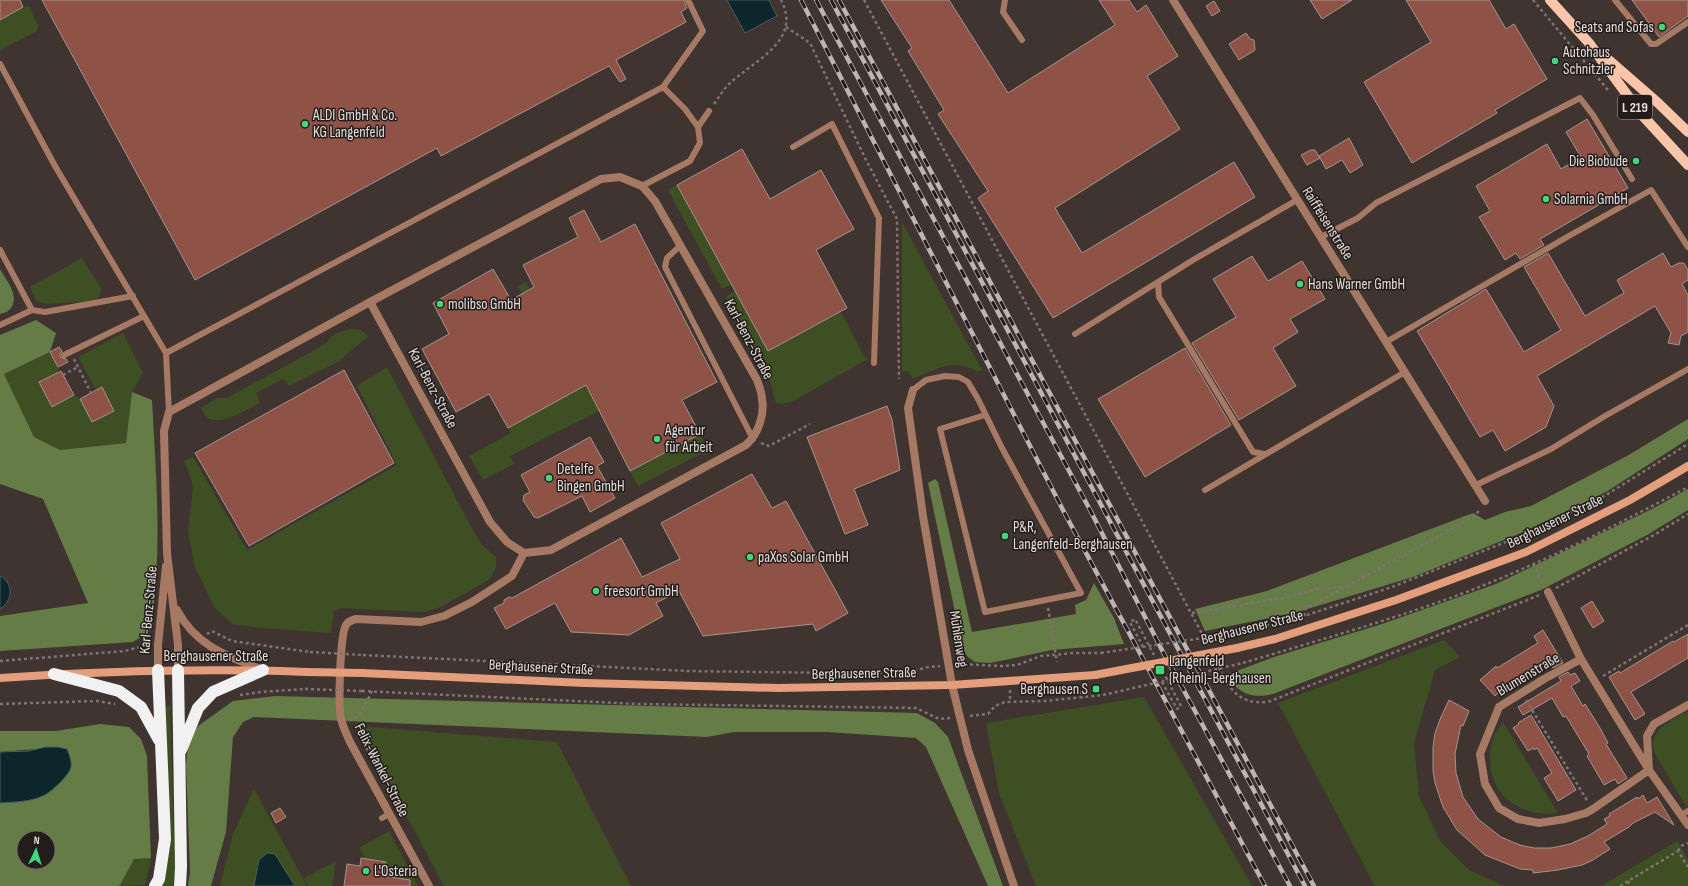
<svg xmlns="http://www.w3.org/2000/svg" width="1688" height="886" viewBox="0 0 1688 886" font-family="'Sofia Sans Condensed',sans-serif">
<style>
.green{fill:#3e5023}
.forest{fill:#657c46;fill-rule:evenodd}
.water{fill:#0c262b;stroke:#4d5d60}
.building{fill:#8e5346;stroke:#a29490}
.lines{fill:none;stroke-linecap:round;stroke-linejoin:round}
.path{stroke:#7e7471;stroke-width:2.5;stroke-dasharray:3 3;stroke-linecap:butt}
.service{stroke:#a57963;stroke-width:6}
.minor{stroke:#a57963;stroke-width:8}
.secondary{stroke:#e49e7b;stroke-width:8}
.primary{stroke:#fbc5aa;stroke-width:10}
.motorway{stroke:#f1f1f1;stroke-width:12}
.rail-casing{stroke:#beb5b2;stroke-width:4.5}
.rail{stroke:#221d1b;stroke-width:3;stroke-dasharray:9;stroke-linecap:butt}
.path-bridge{stroke:#7e7471;stroke-width:2.5;stroke-dasharray:3 3;stroke-linecap:butt}
.secondary-bridge{stroke:#e49e7b;stroke-width:8}
.poi-dot{fill:#41d77c;stroke:#221d1b;stroke-width:1.5}
.labels{text-anchor:middle;stroke-width:3;stroke-linejoin:round;paint-order:stroke}
.shield{fill:#221d1b;stroke:#aaa3a1;stroke-width:1}
.shield-label{font-size:14px;font-weight:bold;fill:#e5ddda}
.poi-label{font-size:15px;fill:#e5ddda;stroke:#221d1b;text-anchor:start}
.street-label{font-size:15px;fill:#e5ddda;stroke:#221d1b}
</style>
<rect width="100%" height="100%" fill="#3f3430"/>
<!-- green -->
<path class="green" d="M29,6L38,25L37,31L0,50V20L23,7Z
M677,185L732,284L722,289L668,190Z
M902,222L982,370L978,372C953,357 937,369 913,379L908,371L902,372Z
M82,258L101,288C101,296 98,300 90,301L47,304L36,301L30,287Z
M526,282L578,382L583,380L599,411L510,456L514,464L483,480L469,456L511,433L508,428L574,391L518,286Z
M735,291L768,351L841,312L864,356L868,359L793,401L783,404L776,403L767,371L726,297Z
M350,329L361,330L368,336L338,362L289,386L283,379L256,393L260,403C247,409 217,429 206,416C204,414 203,410 201,408L217,398H227L327,343C331,334 341,331 350,329Z
M123,333L143,373L132,392L126,443L60,450L34,437L4,374L50,352L58,367V372L39,382L52,407L74,395L80,399L93,422L114,410L102,388L96,390L78,357Z
M387,367L471,527L482,545L496,557V568L490,579L441,607L424,612L340,608L334,611L331,633L261,628L232,624L214,607L195,567L188,531L193,488L191,478L184,461L193,457L247,550L397,465L357,386Z
M700,434L709,453L703,455L700,454L638,486L630,471Z
M1444,640L1460,657L1435,670L1414,743L1419,796L1440,841L1469,870L1504,886H1375L1278,703Z
M1144,697L1252,886H1036L999,793L986,723Z
M166,706H170L175,867L173,886H162L170,843Z
M1688,711V805L1686,806L1655,754C1646,730 1671,721 1688,711Z
M1503,722L1558,813C1524,818 1490,797 1490,760C1490,752 1491,742 1494,735C1497,731 1500,727 1503,722Z
M358,726L557,742L631,886H444Z
M254,789L307,886H220L233,834Z
M389,831L418,886H400L401,879L384,876L386,862L365,858L359,848Z
M1677,841L1688,859V886H1601Z
M134,858H151L145,885L118,886L120,885Z
M336,861L332,886H308L304,878Z"/>
<!-- forest -->
<path class="forest" d="M0,269C6,280 20,296 11,308C8,312 4,313 0,314Z
M36,320L56,333L50,352L4,374L34,437L60,450L126,443L132,392L152,400C156,476 163,554 150,631L133,642L0,651V616L88,603L43,499L0,484V335Z
M1688,419V439L1606,492L1521,533L1413,577L1294,613L1205,631L1195,609L1267,591L1473,513L1485,520L1505,512L1531,506L1627,456Z
M935,479L938,482L972,632L1076,614L1075,605L1086,600L1094,583L1114,618L1124,644L1052,650L990,663L975,662L968,657L963,650L928,483Z
M1688,489V510L1647,535L1541,590L1273,694C1250,699 1240,694 1226,675L1274,657L1382,624L1496,584L1654,508Z
M276,696L917,713L935,723L948,737L1003,886H988L926,747L916,738L827,732H734L707,737L254,717L243,722L233,737L226,832L211,886H188L190,872L186,765L189,739L198,726L233,701Z
M100,724L129,727L141,739L147,756L151,858L134,859L120,885L118,886H0V803C31,801 55,797 71,767L67,749L58,747L0,752V731H56ZM24,838H48V862H24Z"/>
<!-- water -->
<path class="water" d="M727,0H769L777,16L745,33Z
M0,576C14,583 13,601 0,609Z
M45,747H58L67,749C69,754 72,761 71,767C70,775 50,793 43,796C30,802 14,802 0,803V752L29,751Z
M267,853L275,854L295,886H254L259,860Z"/>
<!-- building -->
<path class="building" d="M0,0H20L23,7L0,20Z
M42,0H684L687,8L681,12L686,22L616,60L626,79L620,82L609,66L441,156L437,148L195,280Z
M881,0H949L1008,93L1115,25L1099,0H1129L1137,12L1146,5L1178,56L1147,76L1180,129L1055,208L1082,253L1234,162L1255,197L1053,318L978,198L988,191L938,114L944,110L908,51L912,48Z
M1310,0H1352L1322,19Z
M1406,0H1489L1506,29L1514,24L1547,79L1495,110L1497,113L1412,163L1364,82L1431,42Z
M1632,0H1688V16L1659,37Z
M1214,1L1220,11L1212,16L1206,6Z
M1246,33L1250,39L1254,40L1255,50L1239,60L1229,44Z
M1587,119L1628,188L1540,239L1544,245L1520,259L1516,253L1505,260L1479,217L1490,211L1476,186L1547,144L1561,169L1581,157L1566,132Z
M1349,138L1363,165L1350,173L1342,160L1326,169L1319,156Z
M742,149L770,199L821,170L854,229L816,250L847,308L768,351L677,185Z
M1311,150H1315L1320,158L1307,165L1301,155Z
M584,210L601,242L635,224L717,382L682,400L700,434L630,471L586,385L508,428L489,394L456,412L422,349L449,334L433,303L493,269L511,300L534,287L523,265L578,237L569,218Z
M1548,253L1585,316L1624,293L1617,280L1663,253L1671,267L1679,263H1684L1688,270V280L1682,284L1688,295V332L1681,336L1679,345L1668,343L1671,333L1655,306L1537,376L1554,406L1546,427L1505,451L1493,430L1480,437L1417,331L1486,289L1524,352L1561,330L1524,267Z
M1252,256L1268,281L1302,261L1325,299L1290,319L1298,332L1273,348L1296,386L1239,420L1192,343L1236,317L1213,279Z
M59,347L62,351L60,354V357L66,359L68,362L58,367L50,352Z
M1185,348L1231,425L1145,477L1098,399Z
M344,370L394,463L249,546L195,453Z
M61,371L74,395L52,407L39,382Z
M102,387L114,411L92,422L80,399Z
M887,406L892,420L900,470L854,489L868,525L845,534L807,437Z
M590,437L604,462L597,466L615,498L590,512L582,496L538,518L534,517L523,500L524,495L530,492L521,475Z
M752,474L772,508L786,501L848,613L816,631L813,624L703,636L679,591L656,603L663,616L629,635L571,632L555,603L506,629L494,608L504,603V600L509,597L512,598L621,538L642,577L680,559L661,523Z
M1592,601L1604,621L1593,628L1581,608Z
M1543,630L1563,663L1553,668L1549,661L1515,681L1513,679L1495,696L1480,680L1496,666L1497,668L1538,643L1534,636Z
M1688,634V658L1631,692L1645,714L1635,720L1609,677L1619,671L1620,673L1673,641L1674,642Z
M1568,672L1570,675L1575,673L1580,681L1571,686L1583,706L1585,704L1600,728L1608,743L1606,744L1627,778L1618,784L1615,779L1604,785L1587,756L1589,754L1566,716L1563,717L1552,698L1523,715L1518,707L1561,681L1559,677Z
M1449,700L1469,711L1463,726L1461,725L1455,754L1456,773L1463,797L1478,819L1501,837L1520,845L1534,848H1551L1570,844L1588,836L1607,824L1604,819L1610,816L1609,814L1637,797L1638,799L1643,795L1647,803L1657,797L1674,825L1655,812L1633,823L1629,827L1604,842L1610,849L1593,860L1582,865L1558,870L1533,873V870L1520,869L1485,855L1457,830L1443,807L1435,783L1433,771V747L1435,733L1441,717Z
M1531,715L1576,790L1558,801L1544,778L1552,773L1544,760L1537,748L1534,750L1533,748L1528,751L1513,728L1519,724L1518,723Z
M280,808L286,817L276,823L271,813Z
M361,858L386,862L384,876L410,880V886H344L347,864L360,866Z"/>
<g class="lines">
<!-- path -->
<path class="path" d="M864,0L1207,643
M1533,0L1608,90
M786,27L810,43L865,158L897,219L899,379
M714,104C719,97 723,90 729,84C753,61 803,41 781,0
M74,359L91,393
M63,375L78,367
M761,443L769,446L810,424
M1533,564L1544,585
M1556,588L1654,535L1688,514
M1048,608L1057,662
M1192,613L1284,598L1317,589L1345,587
M1304,616L1305,609L1475,516L1480,509
M1237,633L1304,616L1392,587L1521,536L1606,495L1688,444
M207,634L212,631L232,641L310,652
M1143,647L1130,622L1135,619L1154,655
M363,655L689,671L834,673L911,672L928,667L940,666
M0,661L125,651L148,645
M1216,662C1229,687 1236,705 1268,702L1540,595
M1243,663C1319,640 1395,619 1469,591C1544,562 1617,525 1688,487
M958,664L1001,666L1017,665L1041,656L1074,653H1101
M1603,676L1688,625
M1162,682L1177,709L1181,706L1163,672
M1010,690V701
M362,691L639,704L916,708L939,719L951,718
M1081,691L1082,698
M240,695L260,692L305,689
M1526,700L1588,802
M0,704L97,701L115,704
M970,716L988,714L995,706L1005,702L1045,701L1103,695
M352,721L351,719L360,715L372,691
M358,732L376,765
M1678,851L1681,846L1688,843
M1628,881L1630,886
M1620,886L1678,851L1688,867"/>
<!-- service -->
<path class="service" d="M1005,0L1003,12L1022,40
M1615,0L1651,44H1656L1688,22
M0,64L55,166L166,353L169,412
M698,127L709,111
M793,147L832,124L879,218L874,363
M642,186L690,161L700,143L698,127L685,109L663,87
M1321,237L1358,218L1376,203L1580,98L1593,115L1632,179
M681,245L667,258L665,267L753,439
M0,250L32,310L45,312L133,296
M1158,282L1159,297L1253,452L1265,454
M0,325L32,310
M1075,334L1193,260L1297,200
M1386,342L1567,237L1651,190L1688,247
M166,353L663,87L703,31L688,0
M64,355L144,316
M913,390L926,380L945,376L959,377L968,382L978,399L1002,448L1081,593L985,612L940,429L985,415
M1476,485L1551,449L1605,416L1688,369
M1205,490L1405,372
M1681,815L1688,811
M382,818L389,814"/>
<!-- minor -->
<path class="minor" d="M1173,0L1485,501
M913,390L908,408L923,516L952,685L968,750L1014,886
M1548,592L1581,659L1649,770L1688,825
M177,610C196,646 227,656 263,670
M1581,659L1544,679L1499,707L1480,754L1485,784L1499,808L1518,819L1539,823L1565,819L1586,813L1593,809L1649,770L1647,736L1654,724L1688,705
M158,670V645L166,566
M178,670V645L167,553L164,431L169,412L370,302L601,179L620,177L642,186L655,201L757,380C759,386 762,393 762,399C765,415 758,434 746,445L551,550L524,553L507,542L490,522L370,302
M429,886L350,742C347,735 343,727 341,719C338,706 340,635 346,625C348,621 352,620 356,619L421,622L444,616L472,602L512,576L524,553"/>
<!-- secondary -->
<path class="secondary" d="M1237,648L1275,639L1396,600L1526,552L1630,500L1688,466
M362,673L585,683L778,688L952,685L1095,675
M0,678C102,671 204,668 307,672"/>
<!-- primary -->
<path class="primary" d="M1550,0L1589,43L1642,115L1688,165
M1603,55L1657,102L1688,132"/>
<!-- motorway -->
<path class="motorway" d="M178,670L181,867L180,886
M54,674L119,691L141,707L159,740
M181,750L198,708L213,692L263,670
M155,886L159,879L165,839L158,670"/>
<defs>
<path id="rail" d="M801,0L1064,512L1265,886
M816,0L1089,508L1163,652L1290,886
M831,0L1305,886
M839,0L1314,886"/>
</defs>
<!-- rail casing -->
<use href="#rail" class="rail-casing"/>
<!-- rail -->
<use href="#rail" class="rail"/>
<!-- path-bridge -->
<path class="path-bridge" d="M310,652L363,655
M1101,653L1237,633
M305,689L362,691
M1103,695L1243,663"/>
<!-- secondary-bridge -->
<path class="secondary-bridge" d="M307,672L362,673
M1095,675L1237,648"/>
</g>
<!-- markers -->
<g class="poi-dot">
<circle cx="1662" cy="27" r="4"/>
<circle cx="1555" cy="61" r="4"/>
<circle cx="305" cy="124" r="4"/>
<circle cx="1636" cy="161" r="4"/>
<circle cx="1546" cy="199" r="4"/>
<circle cx="1300" cy="284" r="4"/>
<circle cx="440" cy="304" r="4"/>
<circle cx="657" cy="439" r="4"/>
<circle cx="549" cy="478" r="4"/>
<circle cx="1005" cy="536" r="4"/>
<circle cx="750" cy="557" r="4"/>
<circle cx="596" cy="591" r="4"/>
<rect x="1155" y="665" width="10" height="10" rx="2"/>
<rect x="1092" y="685" width="8" height="8" rx="2"/>
<circle cx="366" cy="871" r="4"/>
</g>
<g class="labels">
<!-- shield labels -->
<rect class="shield" x="1618" y="95" width="34" height="24" rx="3"/>
<g class="shield-label">
<text x="1635" y="112">L 219</text>
</g>
<!-- poi labels -->
<g class="poi-label">
<text x="1654" y="32" text-anchor="end">Seats and Sofas</text>
<text x="1563" y="57">Autohaus<tspan x="1563" dy="17">Schnitzler</tspan></text>
<text x="313" y="120">ALDI GmbH &amp; Co.<tspan x="313" dy="17">KG Langenfeld</tspan></text>
<text x="1628" y="166" text-anchor="end">Die Biobude</text>
<text x="1554" y="204">Solarnia GmbH</text>
<text x="1308" y="289">Hans Warner GmbH</text>
<text x="448" y="309">molibso GmbH</text>
<text x="665" y="435">Agentur<tspan x="665" dy="17">für Arbeit</tspan></text>
<text x="557" y="474">Detelfe<tspan x="557" dy="17">Bingen GmbH</tspan></text>
<text x="1013" y="532">P&amp;R,<tspan x="1013" dy="17">Langenfeld-Berghausen</tspan></text>
<text x="758" y="562">paXos Solar GmbH</text>
<text x="604" y="596">freesort GmbH</text>
<text x="1169" y="666">Langenfeld<tspan x="1169" dy="17">(Rheinl)-Berghausen</tspan></text>
<text x="1088" y="694" text-anchor="end">Berghausen S</text>
<text x="374" y="876">L'Osteria</text>
</g>
<!-- street labels -->
<g class="street-label">
<text transform="translate(1328 223) rotate(58)" y="5">Raiffeisenstraße</text>
<text transform="translate(749 339) rotate(62)" y="5">Karl-Benz-Straße</text>
<text transform="translate(433 388) rotate(62)" y="5">Karl-Benz-Straße</text>
<text transform="translate(1555 521) rotate(-26)" y="5">Berghausener Straße</text>
<text transform="translate(148 610) rotate(-85)" y="5">Karl-Benz-Straße</text>
<text transform="translate(1252 627) rotate(-14)" y="5">Berghausener Straße</text>
<text transform="translate(959 639) rotate(81)" y="5">Mühlenweg</text>
<text x="216" y="661">Berghausener Straße</text>
<text transform="translate(541 667) rotate(3)" y="5">Berghausener Straße</text>
<text transform="translate(864 673) rotate(-1)" y="5">Berghausener Straße</text>
<text transform="translate(1528 674) rotate(-31)" y="5">Blumenstraße</text>
<text transform="translate(382 770) rotate(63)" y="5">Felix-Wankel-Straße</text>
</g>
</g>
<!-- north arrow -->
<g transform="translate(36 850) rotate(4)"><circle r="19" fill="#221d1b" stroke="#706a67"/>
<path d="M0-3L7 15L0 10L-7 15Z" fill="#41d77c"/>
<text y="-6" font-size="11" font-weight="bold" text-anchor="middle" fill="#e5ddda">N</text>
</g>
</svg>
